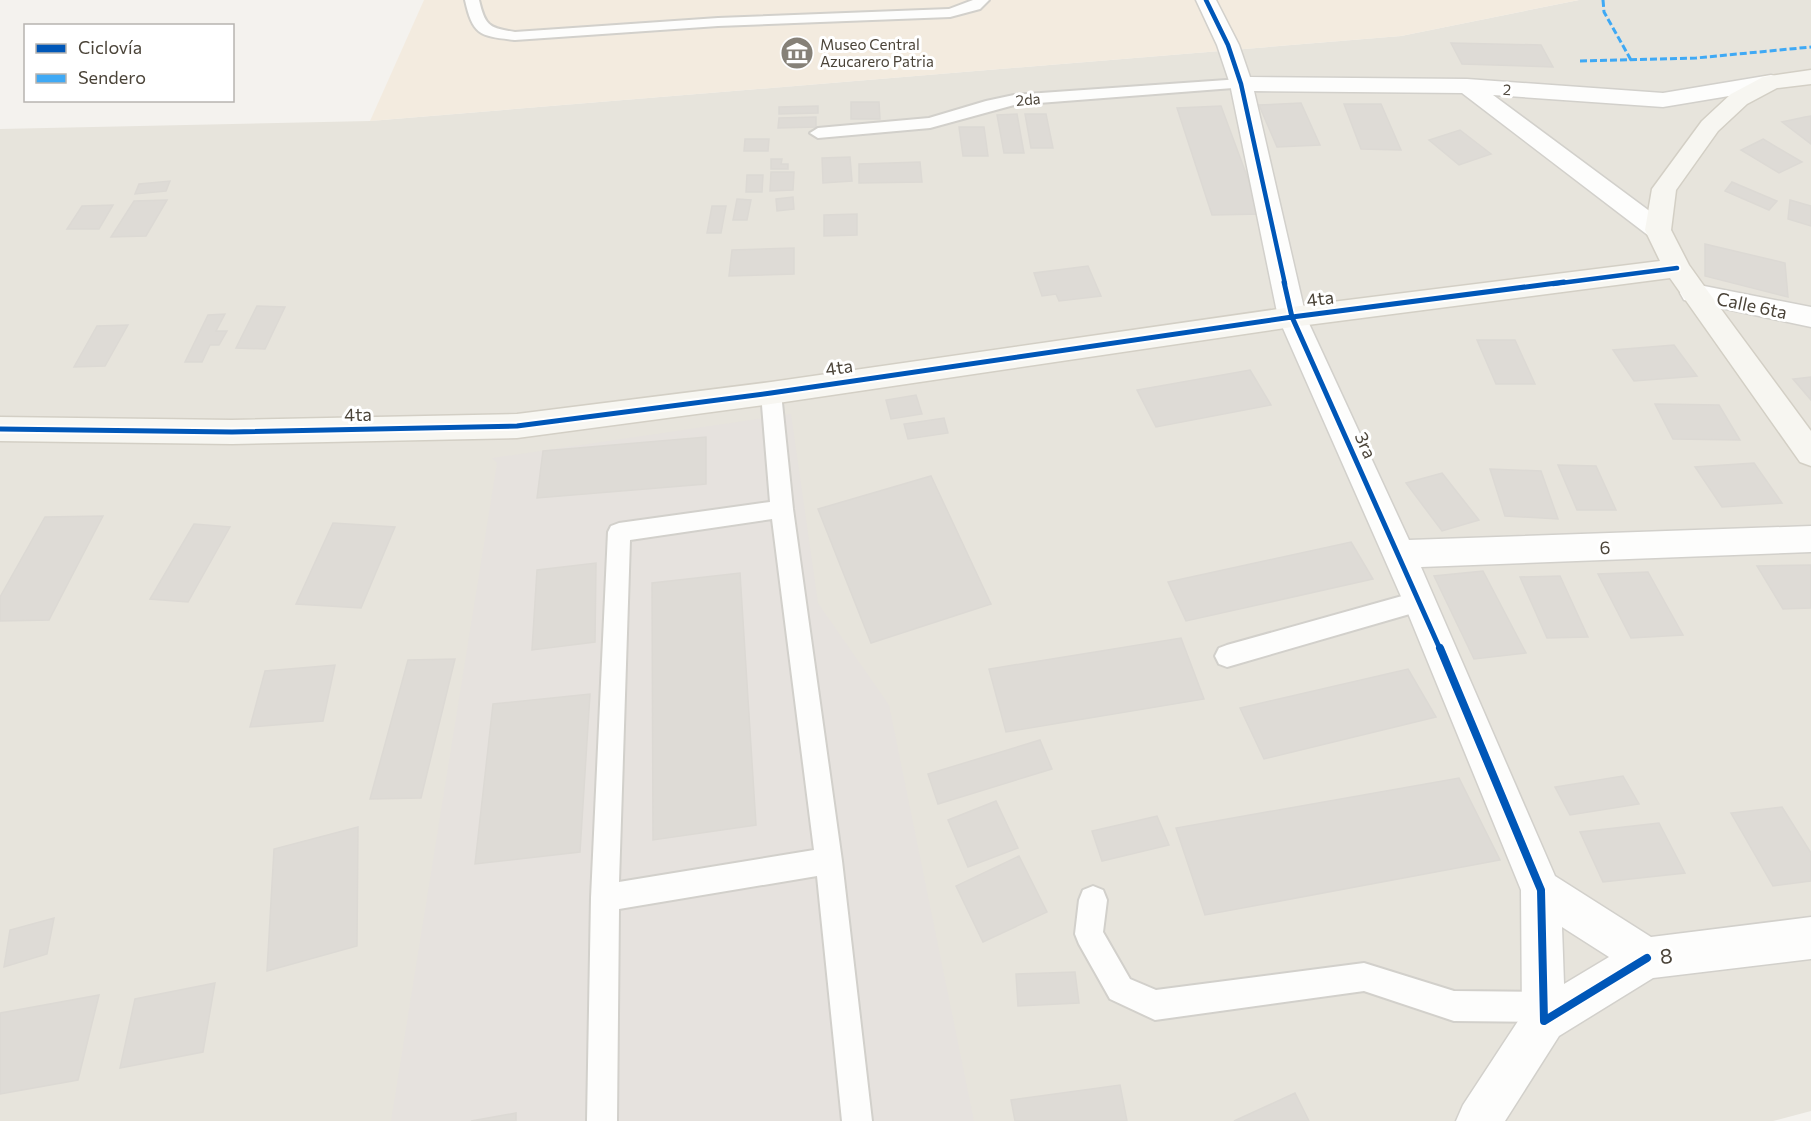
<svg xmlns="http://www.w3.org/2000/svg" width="1811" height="1121" font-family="Commissioner,sans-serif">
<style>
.residential{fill:#e7e4dc}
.commercial{fill:#f3ebdf}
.industrial{fill:#e6e2de}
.building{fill:#dedbd6;stroke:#dcd9d4;stroke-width:1.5}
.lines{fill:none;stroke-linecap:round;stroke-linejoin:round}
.lane-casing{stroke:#d2d0cb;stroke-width:4}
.street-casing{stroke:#d2d0cb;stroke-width:3}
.secondary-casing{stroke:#d3cfc5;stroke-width:3}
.lane{fill:#fdfdfc;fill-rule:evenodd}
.street{fill:#fdfdfc;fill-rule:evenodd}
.secondary{fill:#f7f6f1;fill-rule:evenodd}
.quiet{stroke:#3fa9f5;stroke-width:3;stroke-dasharray:7 3;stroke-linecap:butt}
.cycleway-far2-casing{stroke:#fff;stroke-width:8}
.cycleway-far1-casing{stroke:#fff;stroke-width:9}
.cycleway-casing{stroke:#fff;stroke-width:11}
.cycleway-far2{stroke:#0057b8;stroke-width:4.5}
.cycleway-far1{stroke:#0057b8;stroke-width:5}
.cycleway{stroke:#0057b8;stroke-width:8}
.labels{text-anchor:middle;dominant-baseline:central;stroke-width:6;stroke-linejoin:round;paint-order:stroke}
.far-poi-label{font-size:15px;fill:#4b4439;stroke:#fff;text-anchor:start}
.far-street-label{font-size:15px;fill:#4b4439;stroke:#fff}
.street-label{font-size:18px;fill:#4b4439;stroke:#fff}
.near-street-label{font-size:21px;fill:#4b4439;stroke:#fff}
</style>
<rect width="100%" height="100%" fill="#f4f2ee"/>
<path class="residential" d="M1579 0H1811V1111L1773 1121H0V129L370 121 1401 36Z"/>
<path class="commercial" d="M424 0H1579L1401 36 370 121Z"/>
<path class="industrial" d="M791 414 818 603 889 705 974 1121H391L497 463 492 458Z"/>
<path class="building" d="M1451 43 1541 45 1553 67 1462 64Z
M851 102H879L880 119H851Z
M1301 103 1320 145 1277 147 1259 105Z
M1344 104H1381L1401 150 1361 149Z
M818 106V113L779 114V107Z
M1221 106 1261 214 1212 215 1177 108Z
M1017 114 1024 153H1004L997 115Z
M1025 114H1046L1053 148H1031Z
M1811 116V144L1782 122 1805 117Z
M816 117V127L778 128 779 118Z
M959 127H984L988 156H963Z
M1460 130 1491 154 1459 165 1429 140Z
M745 139H769L768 151H744Z
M1763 139 1802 162 1779 173 1741 150Z
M850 157 852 181 823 183 822 158Z
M771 159H782L781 164H788V169H771Z
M920 162 922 182 859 183V164Z
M771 172H794L793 190 770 191Z
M747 175H763L762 192H746Z
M170 181 166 191 135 194 139 184Z
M1732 182 1777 201 1769 210 1725 191Z
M793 197 794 209 777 211 776 199Z
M737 199 751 200 747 220H733Z
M167 200 146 236 111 237 134 201Z
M1790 200 1811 206V226L1788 219Z
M113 205 99 229H67L82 206Z
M712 206H726L721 233H707Z
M857 214V235L824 236V215Z
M1705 244 1785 263 1788 297 1705 276Z
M794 248V274L729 276 732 250Z
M1088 266 1101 296 1059 301 1056 294 1042 296 1034 273Z
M257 306 285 307 265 349 236 348Z
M225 314 216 331H227L219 345H210L202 362H185L208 315Z
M128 325 105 366 74 367 97 326Z
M1477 340H1515L1535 384H1496Z
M1674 345 1697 376 1634 381 1613 350Z
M1250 370 1271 405 1156 427 1137 390Z
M1811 377V400L1793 379Z
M916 395 922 414 891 419 886 400Z
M1655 404 1719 405 1740 440 1673 439Z
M944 418 948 433 908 439 904 424Z
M706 437V484L537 498 543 451Z
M1754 463 1782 503 1722 507 1695 467Z
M1558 465 1596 466 1616 510H1577Z
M1490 469 1541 471 1558 519 1505 516Z
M1442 473 1479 520 1442 531 1406 483Z
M931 476 991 604 871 643 818 509Z
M103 516 49 620 0 621V597L45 517Z
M333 523 395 527 361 608 296 604Z
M194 524 230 527 188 602 150 599Z
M1351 542 1373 579 1186 621 1168 582Z
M596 563 595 642 532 650 537 570Z
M1811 565V608L1783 609 1757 566Z
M1483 571 1526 653 1474 659 1434 576Z
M1648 572 1683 635 1631 638 1598 574Z
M740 573 756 825 653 840 652 583Z
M1560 576 1588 637 1547 638 1520 577Z
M1181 638 1204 699 1006 732 989 669Z
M455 659 421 798 370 799 408 660Z
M335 665 323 721 250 727 265 671Z
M1408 669 1436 717 1264 759 1240 708Z
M590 694 580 852 475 864 493 704Z
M1040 740 1052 769 938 804 928 774Z
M1623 776 1639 804 1570 815 1555 787Z
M1459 778 1500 860 1205 915 1176 828Z
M996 801 1018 848 968 867 948 820Z
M1782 807 1811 853V881L1773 886 1731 813Z
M1157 816 1169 845 1102 861 1092 831Z
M1659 823 1685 873 1603 882 1580 832Z
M358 827 357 946 267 971 274 849Z
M1019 856 1047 912 983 942 956 886Z
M54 918 47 954 4 967 10 930Z
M1075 972 1079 1003 1018 1006 1016 974Z
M215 983 203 1052 120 1068 135 999Z
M99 995 78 1080 0 1094V1013Z
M1120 1085 1127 1121H1015L1011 1100Z
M1295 1093 1309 1121H1234Z
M516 1113V1121H471Z"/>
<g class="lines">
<defs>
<path id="lane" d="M465 0H479C485 26 489 28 515 32L718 18 949 9 973 0H989L980 9 950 17 718 26 515 40C480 36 473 36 465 0Z
M1241 79 1246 81 1249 84 1246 87 1014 105 930 128 818 138 810 133 818 128 929 118 986 101 1014 95Z
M771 386 778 388 781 393 793 509 842 861 872 1121H842L817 876 619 909 617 1121H587L591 898 608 532 611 526 619 523 770 502 761 393 764 388ZM772 519 814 850 619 882 630 540Z
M1420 591 1428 594 1432 601 1428 608 1420 611 1227 667 1219 664 1215 656 1219 648 1227 645Z
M1093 886 1103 890 1107 900 1103 932 1130 979 1156 990 1364 963 1454 991 1544 992 1554 997 1559 1007 1554 1017 1544 1022 1454 1021 1364 991 1155 1020 1110 999 1079 944 1075 934 1079 900 1083 890Z"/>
<path id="street" d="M1196 0H1216L1239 45 1250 77 1467 79 1663 93 1771 75 1779 77 1782 82 1779 87 1771 89 1663 107 1493 95 1667 224 1671 230 1667 236 1658 239 1649 236 1462 93 1254 91 1306 317 1409 540 1811 526V552L1421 567 1555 876 1651 937 1811 917V959L1653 978 1559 1036 1505 1121H1456L1463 1105 1522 1015 1521 890 1403 601 1278 317 1230 84 1217 45ZM1562 927 1609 957 1564 984Z
M1694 284 1811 307V327L1684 300 1680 293 1684 286Z"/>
<path id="secondary" d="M1811 70V84L1777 88 1747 104 1718 131 1676 190 1671 230 1689 265 1704 286 1811 431V466L1800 462 1670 278 1292 327 771 404 517 438 232 444 0 441V417L232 420 517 414 771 382 1292 307 1660 261 1645 230 1652 189 1702 121 1731 94 1763 77Z"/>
</defs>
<use href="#lane" class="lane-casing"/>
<use href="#street" class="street-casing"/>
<use href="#secondary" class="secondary-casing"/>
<use href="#lane" class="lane"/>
<use href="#street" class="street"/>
<use href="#secondary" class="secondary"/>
<path class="quiet" d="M1603 0 1604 12 1631 60
M1580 61 1696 58 1811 47"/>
<defs>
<path id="cycleway-far2" d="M1206 0 1228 45 1241 84 1285 284
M1553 284 1677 268"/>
<path id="cycleway-far1" d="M1284 282 1292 317 1440 649
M0 429 232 432 517 426 771 393 1292 317 1564 282"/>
<path id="cycleway" d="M1440 648 1541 890 1544 1021 1647 958"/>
</defs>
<use href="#cycleway-far2" class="cycleway-far2-casing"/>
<use href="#cycleway-far1" class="cycleway-far1-casing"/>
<use href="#cycleway" class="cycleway-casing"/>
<use href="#cycleway-far2" class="cycleway-far2"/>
<use href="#cycleway-far1" class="cycleway-far1"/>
<use href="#cycleway" class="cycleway"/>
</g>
<defs>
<symbol id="museum-disc" viewBox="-11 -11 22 22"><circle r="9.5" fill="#868178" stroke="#fff"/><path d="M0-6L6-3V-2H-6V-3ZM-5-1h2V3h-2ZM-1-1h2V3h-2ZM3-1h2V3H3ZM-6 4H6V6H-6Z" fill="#fff"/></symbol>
</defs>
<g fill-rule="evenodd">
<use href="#museum-disc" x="778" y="34" width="38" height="38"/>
</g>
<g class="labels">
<g class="far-poi-label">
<text x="820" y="44">Museo Central<tspan x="820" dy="17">Azucarero Patria</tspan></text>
</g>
<g class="far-street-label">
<text transform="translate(1507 89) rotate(4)">2</text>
<text transform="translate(1028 99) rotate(-5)">2da</text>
</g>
<g class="street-label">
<text transform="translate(1320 298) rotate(-7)">4ta</text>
<text transform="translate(1752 305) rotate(12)">Calle 6ta</text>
<text transform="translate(839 367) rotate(-8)">4ta</text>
<text transform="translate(358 414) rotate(-1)">4ta</text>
<text transform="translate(1366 445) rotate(66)">3ra</text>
<text transform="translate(1605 547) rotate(-2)">6</text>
</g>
<g class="near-street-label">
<text transform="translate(1666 955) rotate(-7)">8</text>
</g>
</g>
<rect x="24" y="24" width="210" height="78" fill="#ffffff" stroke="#b7b4b0" stroke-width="1.5"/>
<rect x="36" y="44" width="30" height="9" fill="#0057b8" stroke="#b7b4b0" stroke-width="1.5"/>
<text x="78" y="54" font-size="18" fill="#4b4439">Ciclovía</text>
<rect x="36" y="74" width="30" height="9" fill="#3fa9f5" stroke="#b7b4b0" stroke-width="1.5"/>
<text x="78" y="84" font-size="18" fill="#4b4439">Sendero</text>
</svg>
